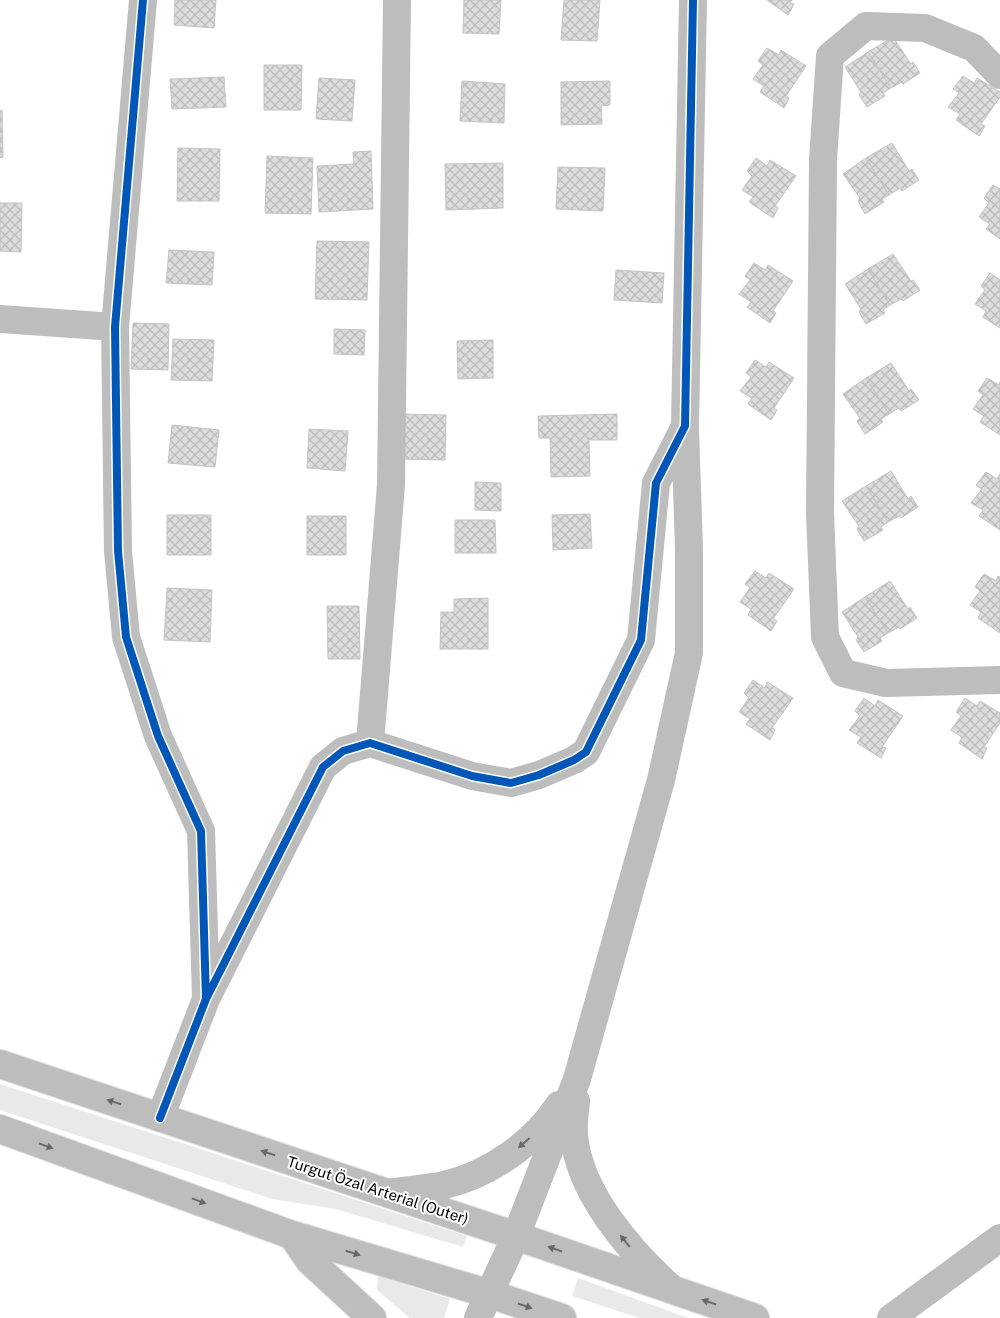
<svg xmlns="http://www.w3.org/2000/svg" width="1000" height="1318" font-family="'Public Sans',sans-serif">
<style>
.green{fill:#e9e9e9}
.building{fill:url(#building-cross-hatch);stroke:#c4c4c4}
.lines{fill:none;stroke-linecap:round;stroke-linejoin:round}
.major-casing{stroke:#dbdbdb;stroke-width:30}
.minor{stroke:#bdbdbd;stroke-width:28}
.major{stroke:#bdbdbd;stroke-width:28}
.cycleway-casing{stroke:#fff;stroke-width:11}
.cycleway{stroke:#0057b8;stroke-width:8}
.oneway{fill:#686868}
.labels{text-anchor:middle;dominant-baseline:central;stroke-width:4;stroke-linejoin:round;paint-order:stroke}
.street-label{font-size:15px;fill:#000;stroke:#fff}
</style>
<defs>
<pattern id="building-cross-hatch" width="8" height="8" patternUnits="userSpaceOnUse" patternTransform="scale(1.25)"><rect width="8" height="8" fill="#dcdcdc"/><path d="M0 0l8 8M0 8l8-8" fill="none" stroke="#bbb"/></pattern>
</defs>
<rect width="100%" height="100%" fill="#fff"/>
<path class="green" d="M0 1084 467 1236 463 1247 336 1209 272 1199 0 1110Z
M378 1276 450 1299 444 1318H410L377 1290Z
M578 1278 688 1318H640L572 1296Z"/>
<path class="building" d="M175 0H216L214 28 174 25Z
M464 0H501L499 34 463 33Z
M564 0H600L597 41 561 40Z
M767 0H792L790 3 794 4 788 15Z
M893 37 911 64 913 62 920 73 903 84 902 82 891 88 868 52Z
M767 48 779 55 781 50 806 66 786 96 789 98 784 108 760 92 764 86 753 79 763 65 758 61Z
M868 52 891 88 883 93 885 96 867 107 859 95 861 92 845 67Z
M264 65H302L301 110H264Z
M963 76 974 83 977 78 1000 92V97L981 124 985 126 979 136 956 120 960 114 948 107 959 93 953 89Z
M224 77 226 107 172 109 170 79Z
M319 78 355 80 352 121 316 119Z
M462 81 505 84 504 123 460 121Z
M610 81V105L601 106 602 124 561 125V82Z
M2 110 3 157 0 158V111Z
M892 143 909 171 912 169 919 180 902 191 900 188 889 195 866 158Z
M178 148 220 149 219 201H177Z
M371 151 373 209 319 212 317 166 354 164 353 152Z
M267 156 313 158 311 214 265 213Z
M756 158 767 166 770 160 796 176 775 206 778 208 773 218 749 202 753 197 742 190 752 176 747 171Z
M866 158 889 195 882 199 884 202 865 214 858 201 860 198 843 174Z
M503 163V208L446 210 445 164Z
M558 167 605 168 603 211 556 209Z
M993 185 1000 189V239L986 229 990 224 979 217 989 203 984 198Z
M0 203H22L21 252 0 251Z
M317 241 369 242 367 300 315 299Z
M169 250 214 252 212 285 166 283Z
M893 254 911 281 913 280 920 290 903 301 901 299 890 305 868 269Z
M754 263 765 270 768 265 793 281 773 311 776 313 770 323 747 307 751 302 739 294 750 280 745 276Z
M868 269 890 305 883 310 885 313 866 324 859 312 861 309 845 284Z
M616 270 664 273 662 303 614 300Z
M990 273 1000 280V328L983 317 986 311 975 304 985 290 981 286Z
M133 323 169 324 168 370 131 369Z
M334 329 365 330 364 355 334 354Z
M173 339 214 340 212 381 171 380Z
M493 340V378L458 379 457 341Z
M755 360 766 367 769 362 794 378 774 408 777 410 771 420 748 404 752 398 740 391 751 377 746 373Z
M891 363 909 391 911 389 919 400 901 411 899 408 889 414 866 378Z
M866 378 889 414 881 419 883 422 865 434 857 421 860 418 843 394Z
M987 378 999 385 1000 382V435L980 422 984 416 973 409 983 395 978 391Z
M402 414 446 415 445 460 401 459Z
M617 414V440H589L590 476 551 477 550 438H539L538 416Z
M172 425 219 430 215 467 168 463Z
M309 429 348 431 345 471 307 468Z
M891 471 908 499 911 496 918 507 901 518 899 516 888 522 866 486Z
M986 472 997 479 1000 474V530L979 516 983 510 971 503 982 489 976 485Z
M475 482 501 483V511L475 510Z
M866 486 888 522 881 527 883 530 864 541 857 529 859 526 842 501Z
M590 514 592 548 553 550 552 515Z
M167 515H211V555H167Z
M307 516H346V555H307Z
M455 520H495L496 553H455Z
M755 571 766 578 769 573 794 589 773 619 777 621 771 631 748 615 751 609 740 602 750 588 745 584Z
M984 574 996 581 998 576 1000 577V633L978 618 981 612 970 605 980 591 975 587Z
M890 581 908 609 910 607 917 618 900 629 899 627 888 633 865 597Z
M167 588 212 590 210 642 164 640Z
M865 597 888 633 880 638 882 641 864 652 856 640 858 637 842 612Z
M488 598V649H440L441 612H454V599Z
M327 606H359L360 659H328Z
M753 680 765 688 767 682 793 698 772 728 775 730 770 740 746 724 750 719 739 712 749 698 744 693Z
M864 698 875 706 878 700 903 716 882 747 886 748 881 758 857 743 861 737 849 730 860 716 855 711Z
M965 698 977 706 980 701 1000 713V723L984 747 987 748 982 759 959 743 962 737 951 730 961 716 956 712Z"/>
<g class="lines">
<defs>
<path id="major" d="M0 1064 516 1236 755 1318
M0 1129 292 1235 490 1294 562 1318
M292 1235 310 1261 372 1318"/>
</defs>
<use href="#major" class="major-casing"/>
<path class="minor" d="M143 0 115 327 118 551 126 637 158 736 201 831 206 999 160 1118
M1000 75 974 48 925 28 866 26 830 56 823 160 820 513 825 637 843 673 886 683 1000 680
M0 319 115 327
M370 743 391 485 397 0
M206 999 323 767 343 751 370 743 472 776 511 783 539 775 574 760 586 752 641 640 656 483 685 426 693 0
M576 1101C575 1112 573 1124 574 1135 579 1193 630 1251 671 1288
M387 1193C406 1190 426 1189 444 1185 489 1175 534 1143 559 1105
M478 1318 516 1236 577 1079 661 780 689 653V548L685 430
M891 1318 1000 1238"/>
<use href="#major" class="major"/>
<defs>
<path id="cycleway" d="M143 0 115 327 118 551 126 637 158 736 201 831 206 999 160 1118
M206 999 323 767 343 751 370 743 472 776 511 783 539 775 574 760 586 752 641 640 656 483 685 426 693 0"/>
</defs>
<use href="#cycleway" class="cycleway-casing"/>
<use href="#cycleway" class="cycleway"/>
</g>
<defs><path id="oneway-solid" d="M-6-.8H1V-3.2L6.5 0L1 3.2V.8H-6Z" transform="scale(1.25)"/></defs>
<g class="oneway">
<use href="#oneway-solid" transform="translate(114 1102) rotate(-162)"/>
<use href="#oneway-solid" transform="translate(524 1143) rotate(139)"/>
<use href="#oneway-solid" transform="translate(46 1146) rotate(20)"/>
<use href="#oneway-solid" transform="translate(268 1153) rotate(-162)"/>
<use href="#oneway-solid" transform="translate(199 1201) rotate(20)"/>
<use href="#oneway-solid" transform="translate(625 1241) rotate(-129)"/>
<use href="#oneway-solid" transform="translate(555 1249) rotate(-161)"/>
<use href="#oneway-solid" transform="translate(353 1253) rotate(17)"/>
<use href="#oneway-solid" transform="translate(709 1302) rotate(-161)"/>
<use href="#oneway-solid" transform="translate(525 1306) rotate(19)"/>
</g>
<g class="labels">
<g class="street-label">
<text transform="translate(378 1190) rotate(18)">Turgut Özal Arterial (Outer)</text>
</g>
</g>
</svg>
